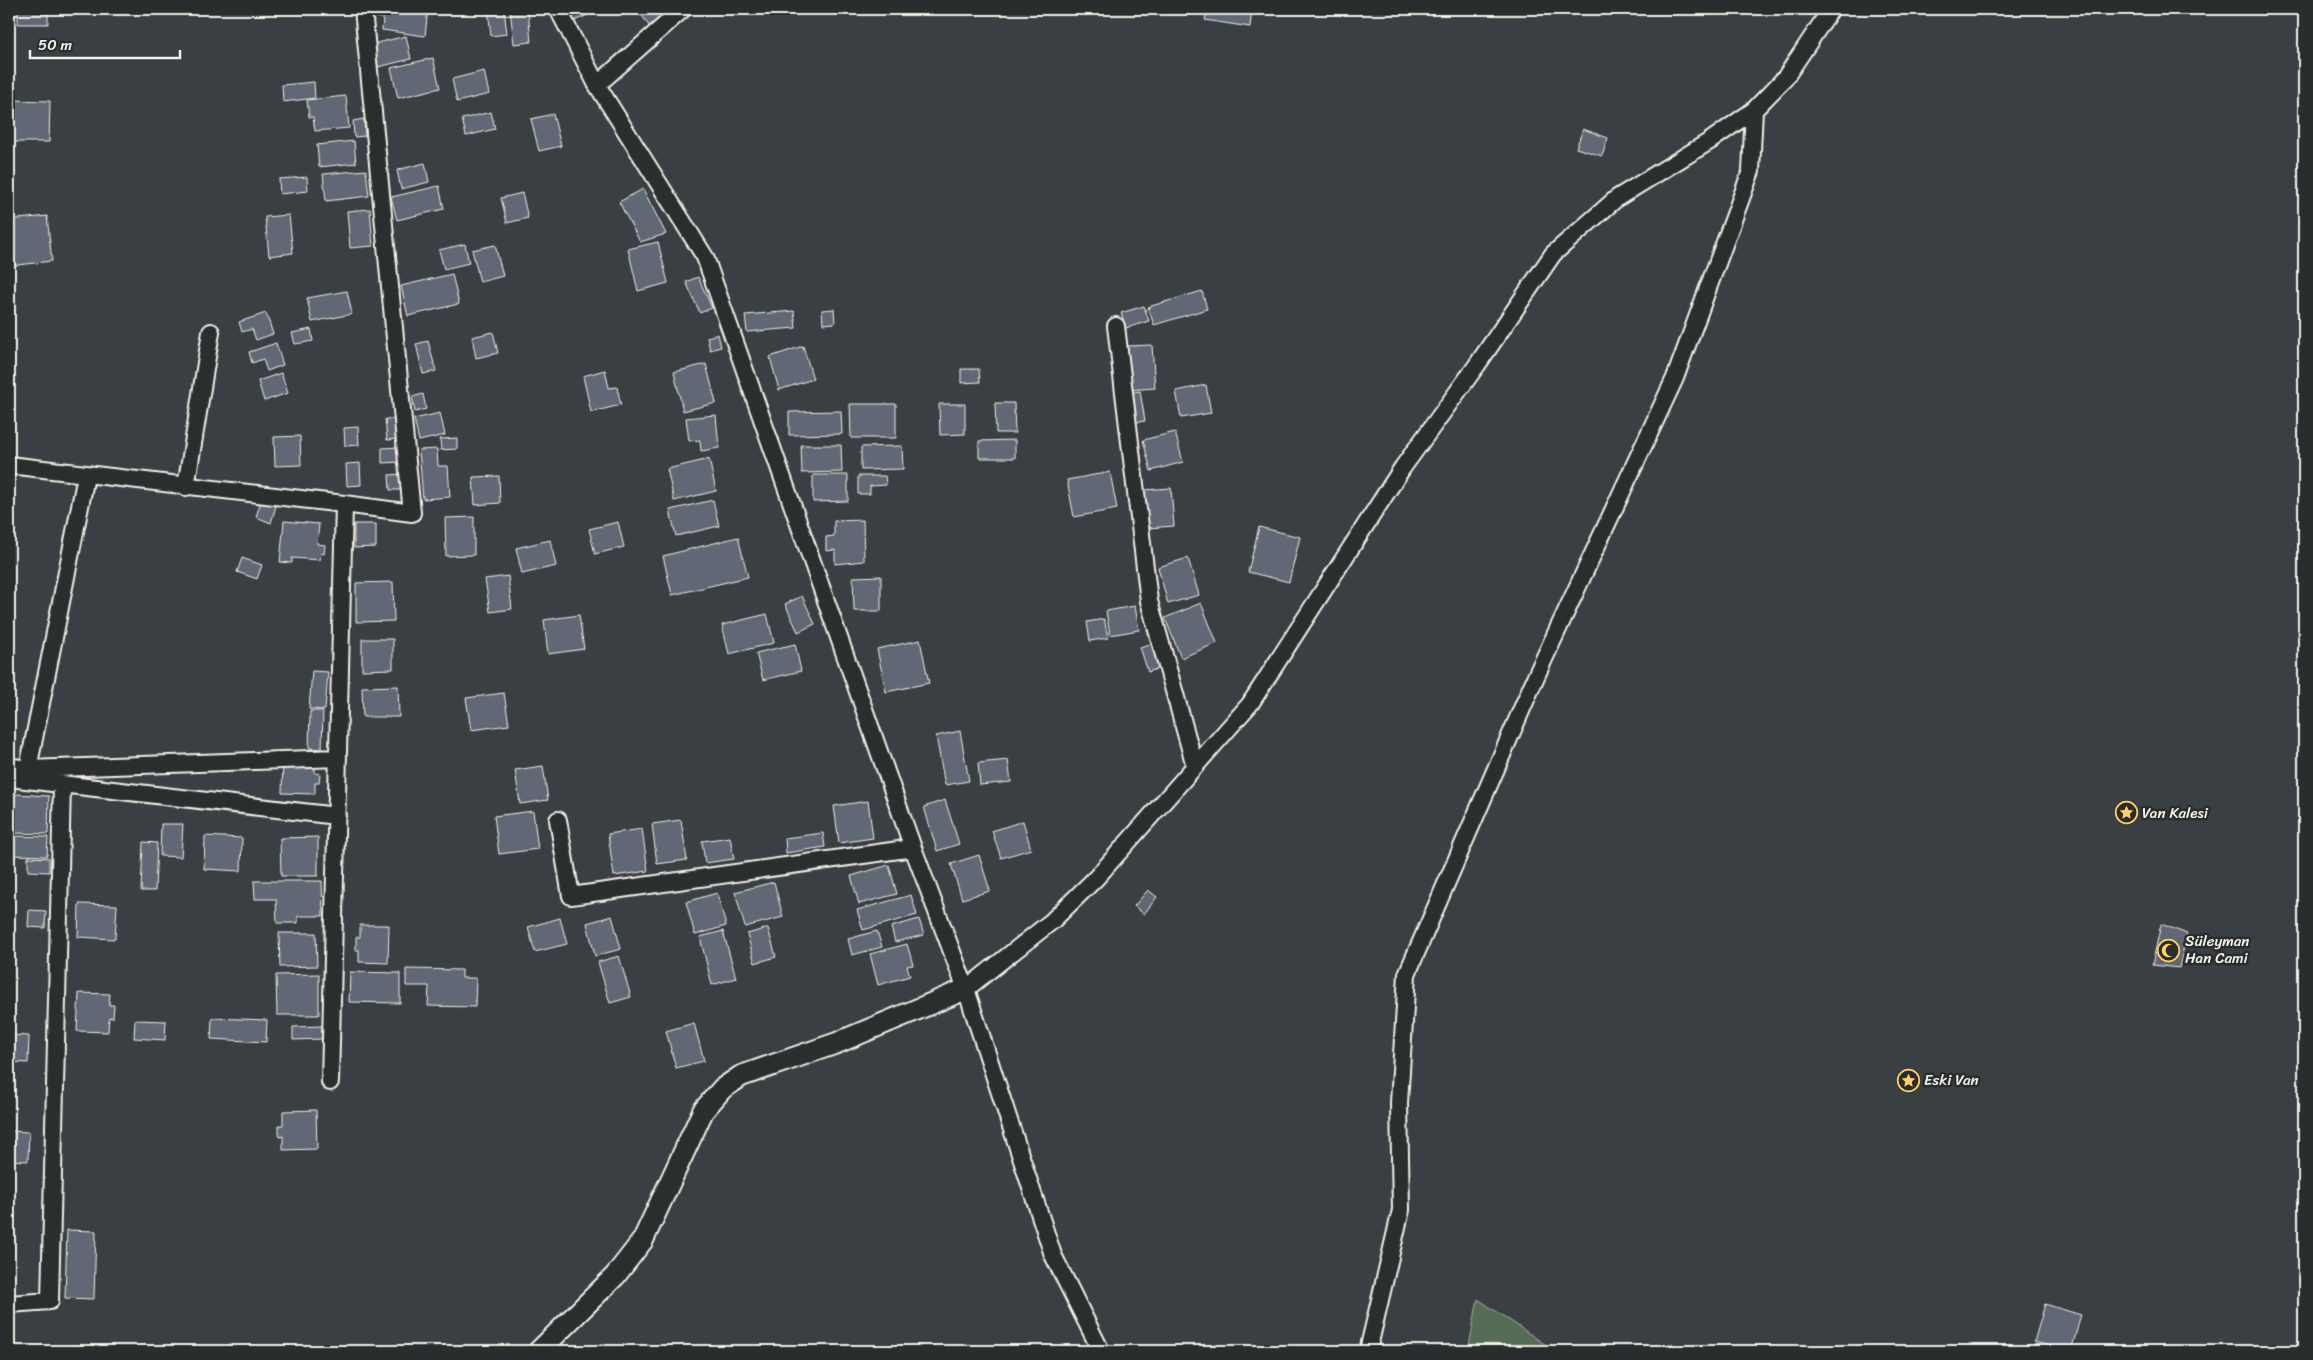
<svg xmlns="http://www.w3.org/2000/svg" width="2313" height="1360" font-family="Sriracha,sans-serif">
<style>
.green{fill:#576c57;stroke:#a6aea0}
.building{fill:#616876;stroke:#f4f1e8}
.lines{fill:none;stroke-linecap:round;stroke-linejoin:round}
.minor-casing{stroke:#f4f1e8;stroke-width:20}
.tertiary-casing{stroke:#f4f1e8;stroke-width:24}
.minor{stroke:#2a2d2e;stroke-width:16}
.tertiary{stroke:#2a2d2e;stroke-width:20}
.labels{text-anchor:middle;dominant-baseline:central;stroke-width:5;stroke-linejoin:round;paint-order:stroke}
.poi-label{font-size:15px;fill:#f4f1e8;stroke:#2a2d2e;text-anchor:start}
</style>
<rect width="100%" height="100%" fill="#3a3f44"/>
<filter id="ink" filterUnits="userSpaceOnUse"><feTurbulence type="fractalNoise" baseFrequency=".02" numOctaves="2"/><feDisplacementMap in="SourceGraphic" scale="10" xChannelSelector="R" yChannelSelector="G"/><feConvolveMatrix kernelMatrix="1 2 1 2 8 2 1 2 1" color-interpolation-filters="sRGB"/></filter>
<g filter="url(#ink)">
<path class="green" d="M1478 1299 1555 1351H1468Z"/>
<path class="building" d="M18 9H48V24H18Z
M377 9H428L425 36 382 30 383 18 376 17Z
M488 9H504L507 34 491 36Z
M510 9H526L528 11 531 42 514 44Z
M567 9H598L599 10 572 22Z
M642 9H680L651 29 639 11Z
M1207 9H1252L1250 27 1205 20Z
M406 36 411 59 378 67 373 44Z
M433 58 440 88 398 98 391 68Z
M484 71 489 94 457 102 452 79Z
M314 82 315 98 283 102 282 85Z
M346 96 349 128 315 131 313 117H309L307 100Z
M9 100 50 101 49 142H9Z
M491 112 495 129 466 136 462 119Z
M553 114 561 146 539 151 531 119Z
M364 119 365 136 354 137 353 121Z
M1583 129 1608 138 1602 156 1576 148Z
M354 141 356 163 319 167 317 145Z
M425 163 429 182 401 189 397 170Z
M366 170 369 196 326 201 323 174Z
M307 177 308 191 280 194 279 179Z
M439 186 444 209 397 220 391 197Z
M643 189 666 234 640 242 619 202Z
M522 193 528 218 507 223 501 198Z
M370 209 373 246 350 248 347 211Z
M289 215 293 253 269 256 265 217Z
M47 216 52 261 9 266V220Z
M658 242 668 283 638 291 628 249Z
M465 244 469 263 444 269 439 250Z
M495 245 503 276 480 282 472 250Z
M452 274 459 304 408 316 401 286Z
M698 277 712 308 700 313 686 282Z
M347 291 352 314 312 322 307 298Z
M1202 291 1207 309 1154 325 1148 307Z
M1144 306 1149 321 1126 328 1121 313Z
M834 309 835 323 823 324 822 310Z
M794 311 796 328 747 332 745 315Z
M266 313 273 334 256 340 252 329 242 332 239 322Z
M311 329 313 341 295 344 292 333Z
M493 332 498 353 476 358 472 337Z
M718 334 721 347 710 350 707 337Z
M428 341 436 371 423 374 416 344Z
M276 343 283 365 267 371 263 359 252 363 249 352Z
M1152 345 1155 388 1128 390 1126 346Z
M803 346 813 379 779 390 770 357Z
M706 364 716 403 683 411 674 372Z
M961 369H979L980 382 961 383Z
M605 370 609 388 617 387 621 405 591 412 583 376Z
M281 373 288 393 264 401 258 381Z
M1206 385 1211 413 1181 418 1176 391Z
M1140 391 1145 421 1131 423 1125 394Z
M423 394 426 409 415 412 412 397Z
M995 403H1014L1015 433H996Z
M850 404H896V438H851Z
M939 404H965V434L940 435Z
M841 411 842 434 789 435V412Z
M440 413 445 435 419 441 414 419Z
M716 415 719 448 701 451 700 440 689 441 686 418Z
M385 419H398L400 439 387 440Z
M358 427 359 445 345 446 344 428Z
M1175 432 1183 462 1151 471 1143 440Z
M300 436 301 465 275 466 274 437Z
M457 438V449L441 450 440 439Z
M1015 440V458H979V441Z
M801 445H841L842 472 802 473Z
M902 446 903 469 861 470V447Z
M400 447 401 462 382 463V448Z
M437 449 438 466H448L450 497 423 499 419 450Z
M709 459 716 491 674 501 667 469Z
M360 463 361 485 347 486 346 464Z
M1110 472 1117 509 1074 517 1067 480Z
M402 474V490H390L389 475Z
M813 475H848V501L813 502Z
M499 476 500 503 475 505 473 477Z
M858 476H885L886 485 870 486V494H858Z
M1171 488 1174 526 1148 528 1145 490Z
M713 500 719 526 676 536 670 510Z
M261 501 276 506 271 523 256 517Z
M474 517V555L446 556 445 518Z
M863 520 864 561 835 564V550L826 551V537L834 536V521Z
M284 521 319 524 317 544 325 545 324 554 321 553 320 560 292 558V563L280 562Z
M618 522 624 547 595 554 589 529Z
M354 524H376V547L354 548Z
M1259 527 1300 537 1289 582 1248 572Z
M738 537 748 577 672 595 663 556Z
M550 540 556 566 522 574 516 548Z
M242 558 262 565 257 579 237 572Z
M1188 558 1199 595 1168 604 1158 567Z
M508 576 512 609 490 612 485 579Z
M881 576V611H854L853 577Z
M393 582 394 621 356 622V583Z
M802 596 815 624 798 632 785 604Z
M1201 603 1217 643 1181 658 1165 618Z
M1135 606 1139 630 1110 635 1106 611Z
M767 614 774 643 729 654 722 625Z
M579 615 584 649 548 654 544 620Z
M1104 619 1108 638 1090 641 1087 622Z
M362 639H393V669L362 670Z
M920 640 929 683 886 692 877 649Z
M1157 642 1165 666 1148 672 1140 647Z
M795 644 801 671 763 680 756 653Z
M312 671 328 672 325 710 309 709Z
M398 686 399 717H363L362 687Z
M504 693 509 725 471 730 466 698Z
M310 711H323L322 749 309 748Z
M960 731 969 781 945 785 936 736Z
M283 758 315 766V773L320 774 319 783H315V794L282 793Z
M1008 760 1011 782 980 785 978 763Z
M543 766 548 800 520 804 515 770Z
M15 794 49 796 48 834 14 833V823H10V809H14Z
M945 800 959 844 937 851 924 807Z
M868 801 873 838 839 843 834 806Z
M533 811 538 849 499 854 494 816Z
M681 820 687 860 657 864 652 824Z
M1023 821 1031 849 1001 858 992 831Z
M161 824H183L181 857 160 856Z
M642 829 648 871 614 876 608 834Z
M823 833 825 847 786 853 785 838Z
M13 836 48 837 47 856 12 855Z
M205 836 242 838 241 871 204 869Z
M318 837V876H281L280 838Z
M730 837 734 859 705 863 702 841Z
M143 842 157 843 155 891H141Z
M979 855 990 891 962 899 951 864Z
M28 857 49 858V872L28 871Z
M889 865 897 894 859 904 851 876Z
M254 881H322L323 916H298V923H277L276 899H255Z
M774 882 783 917 745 927 735 892Z
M1148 890 1157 897 1144 914 1134 906Z
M717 893 726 926 695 935 686 902Z
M911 895 917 915 863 930 857 910Z
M79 904 117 905 115 939 78 937Z
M29 910 46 911 45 928 28 927Z
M612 916 621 949 595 956 587 923Z
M560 918 567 944 535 952 528 927Z
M919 919 924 935 895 942 891 927Z
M2161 924 2187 934 2179 968 2152 965Z
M360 925H389L388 963 359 962V950H356V937H360Z
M768 928 776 957 755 963 747 934Z
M723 931 736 978 712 985 700 937Z
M877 931 882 947 852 955 848 939Z
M279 933H316L317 966 280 967Z
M907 944 913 965 907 966 910 976 878 985 870 954Z
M619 956 631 997 610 1003 598 962Z
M406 969 462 970V978H476L475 1007 428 1006 429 986H406Z
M350 972 400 973V1003L349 1002Z
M319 974V1015H277L276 975Z
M79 993 110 994 109 1005H114L113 1018 109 1017 108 1032 77 1031Z
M212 1018 267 1020 266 1042 211 1039Z
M135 1020 166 1021 165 1040 134 1038Z
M694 1023 704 1061 676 1068 666 1031Z
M322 1026V1039L293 1040V1027Z
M9 1035 29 1036 28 1063 9 1062Z
M316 1110 317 1149 283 1150V1136L279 1137V1125H283V1111Z
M9 1131 29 1132 28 1161 9 1160Z
M67 1230 96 1231 94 1299 65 1298Z
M2045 1304 2081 1315 2071 1351 2034 1342Z"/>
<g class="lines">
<defs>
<path id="minor" d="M558 9 597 85 705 257 913 848 966 989 1053 1255 1101 1351
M597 85 683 9
M1116 326 1149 601 1195 766
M9 465 344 504
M186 487 211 332
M13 767 28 769 338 758
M28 769 86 476
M9 778 337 816
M558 820 571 896 913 848
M966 989 1052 921 1097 877 1250 704 1403 467 1477 365 1553 254 1617 198 1710 141 1754 110 1785 78 1831 9
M330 1082 344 504 412 513 363 9
M9 1304 50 1301 62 784
M1368 1351 1401 1210 1399 1103 1407 974 1537 674 1675 378 1751 171 1754 110"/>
<path id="tertiary" d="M539 1351 615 1276 643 1240 703 1111 722 1089 741 1076 837 1043 966 989"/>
</defs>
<use href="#minor" class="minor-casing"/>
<use href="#tertiary" class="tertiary-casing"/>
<use href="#minor" class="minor"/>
<use href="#tertiary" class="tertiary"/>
</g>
</g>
<defs>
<symbol id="sight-ring" viewBox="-11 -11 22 22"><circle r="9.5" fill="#2a2d2e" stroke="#ffd166" stroke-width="1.5"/><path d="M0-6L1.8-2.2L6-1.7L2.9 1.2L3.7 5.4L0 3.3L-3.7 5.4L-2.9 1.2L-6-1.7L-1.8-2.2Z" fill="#ffd166"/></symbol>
<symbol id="mosque-ring" viewBox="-11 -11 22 22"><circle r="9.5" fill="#2a2d2e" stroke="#ffd166" stroke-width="1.5"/><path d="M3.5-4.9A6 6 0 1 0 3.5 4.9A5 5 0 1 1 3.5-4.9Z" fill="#ffd166"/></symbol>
</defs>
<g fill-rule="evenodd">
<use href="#sight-ring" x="2114" y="800" width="25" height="25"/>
<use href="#mosque-ring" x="2156" y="938" width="25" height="25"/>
<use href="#sight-ring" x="1896" y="1068" width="25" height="25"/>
</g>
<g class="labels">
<g class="poi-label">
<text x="2142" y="813">Van Kalesi</text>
<text x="2185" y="941">Süleyman<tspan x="2185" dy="17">Han Cami</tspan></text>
<text x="1924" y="1080">Eski Van</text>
</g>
</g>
<rect width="2313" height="1360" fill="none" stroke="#2a2d2e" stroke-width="30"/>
<rect x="15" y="15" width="2283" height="1330" fill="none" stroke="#f4f1e8" stroke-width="2" filter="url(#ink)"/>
<path d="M30 50v8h150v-8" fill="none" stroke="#f4f1e8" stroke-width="2.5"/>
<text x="38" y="50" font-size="15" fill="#f4f1e8" stroke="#2a2d2e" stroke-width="4" paint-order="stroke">50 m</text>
</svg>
